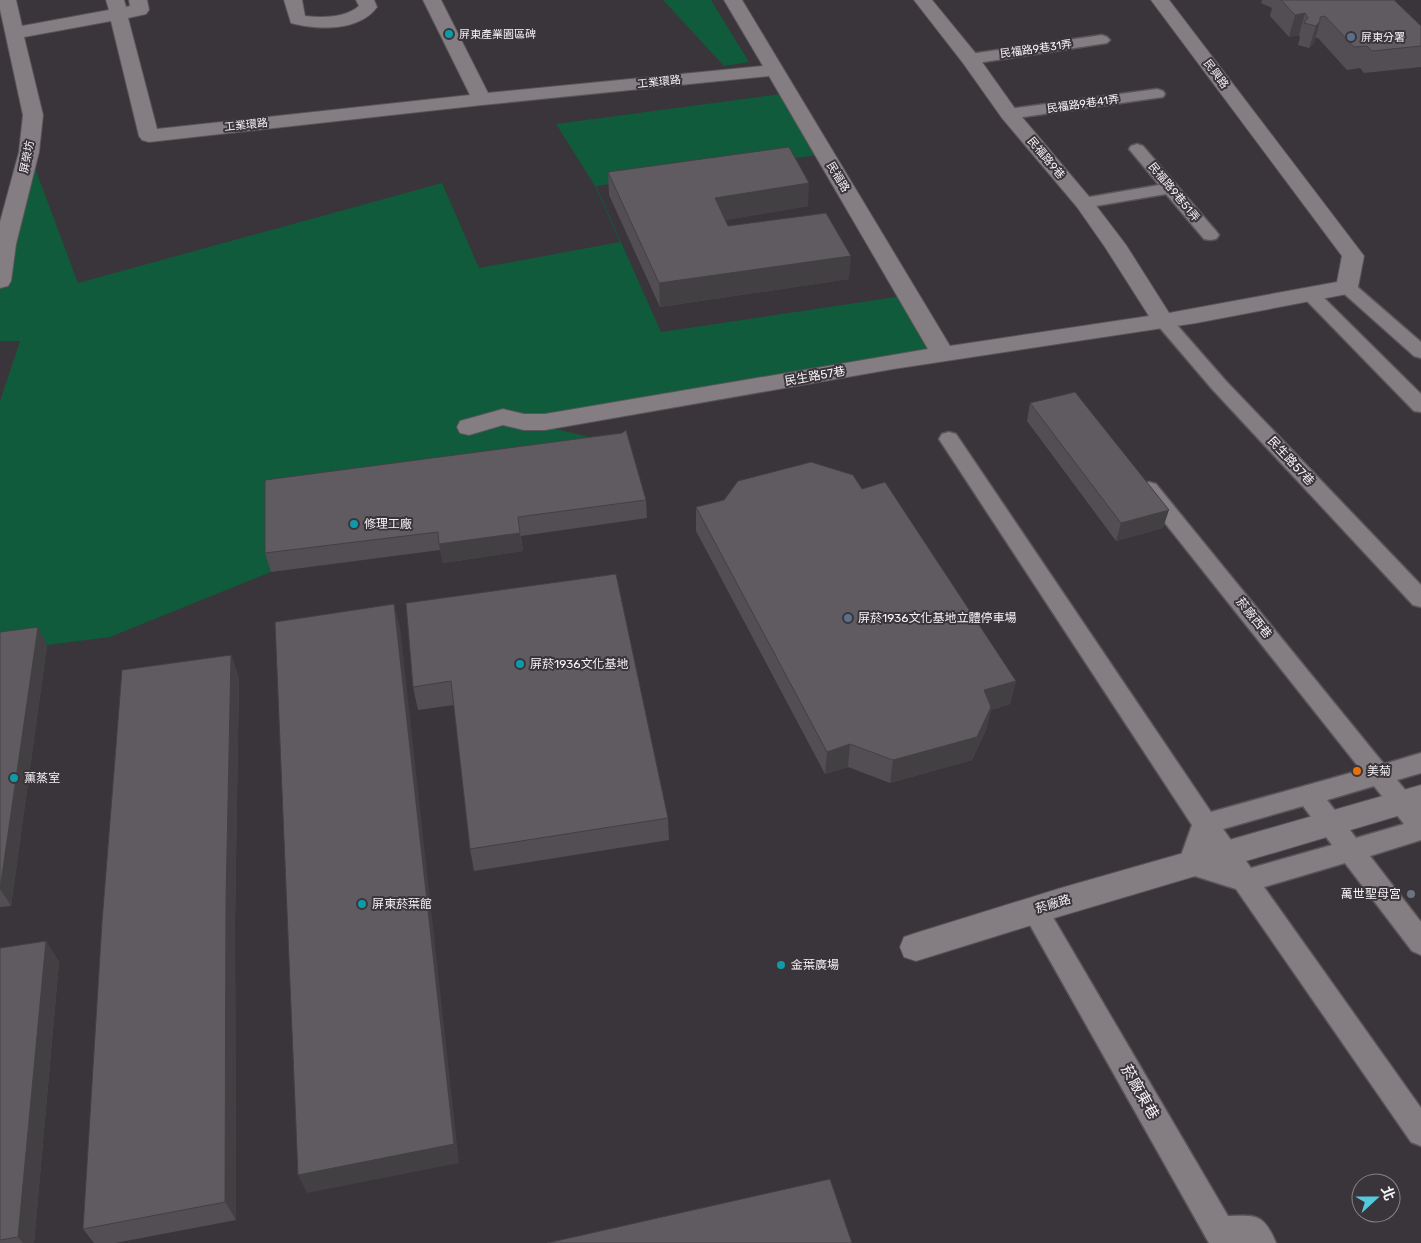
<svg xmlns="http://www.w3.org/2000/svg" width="1421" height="1243" font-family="Rubik,'Noto Sans TC',sans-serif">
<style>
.green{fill:#0f5b3c}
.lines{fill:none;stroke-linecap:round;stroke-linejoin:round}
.lane-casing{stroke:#585558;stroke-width:3}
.street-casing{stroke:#585558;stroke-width:2}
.lane{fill:#847e83;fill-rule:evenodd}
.street{fill:#847e83;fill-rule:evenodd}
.wall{fill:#534e53}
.shaded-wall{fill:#434043}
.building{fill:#605b60;stroke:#434043}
.culture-dot{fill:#0f9aa8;stroke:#3a353a;stroke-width:2}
.service-dot{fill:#5c6f8a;stroke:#3a353a;stroke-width:2}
.food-dot{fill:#e8710a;stroke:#3a353a;stroke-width:2}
.worship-dot{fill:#6b7280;stroke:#3a353a;stroke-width:2}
.labels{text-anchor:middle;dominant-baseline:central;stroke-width:4;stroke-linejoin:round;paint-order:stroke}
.far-poi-label{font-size:11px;fill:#f6f3f6;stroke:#3a353a;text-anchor:start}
.far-street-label{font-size:11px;fill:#f6f3f6;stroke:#3a353a}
.street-label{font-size:12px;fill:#f6f3f6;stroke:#3a353a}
.poi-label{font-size:12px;fill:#f6f3f6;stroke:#3a353a;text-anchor:start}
.near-street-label{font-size:15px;fill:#f6f3f6;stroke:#3a353a}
</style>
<rect width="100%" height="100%" fill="#3a353a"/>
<path class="green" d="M663 0H711L749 62 724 66Z
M789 93 825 154 596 186 661 332 909 295 943 354 525 422 624 445 270 499 271 572 110 637 0 651V401L20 341H0V281L29 152 78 283 442 183 479 268 620 242 595 186 556 124Z"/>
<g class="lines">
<defs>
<path id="lane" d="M1102 35 1107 37 1110 40 1107 43 970 64 965 62 962 59 965 56 970 54Z
M1157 89 1163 91 1165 94 1163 97 1009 119 1003 117 1001 114 1003 111 1009 109Z
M1137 144 1143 146 1216 231 1219 235 1216 239 1210 240 1204 239 1166 194 1084 208 1078 207 1075 203 1078 199 1159 185 1129 149 1131 146Z
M1347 282 1353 283 1421 342V358L1414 356 1341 291 1338 287 1341 283Z
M1311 289 1317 291 1421 394V412L1414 411 1305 299 1302 295 1305 291Z
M1163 315 1170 317 1226 381 1421 585V607L1413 605 1212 389 1154 321 1156 317Z
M949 432 956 434 1211 812 1361 770 1142 494 1139 489 1142 484 1149 482 1156 484 1384 764 1421 753V773L1397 780 1421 809V840L1370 856 1421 922V955L1412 951 1345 863 1264 887 1421 1108V1146L1411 1142 1236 889 1182 872 1178 864 1192 825 939 439 942 434ZM1374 786 1404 824 1356 838 1327 800ZM1303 806 1332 845 1251 868 1223 829ZM1209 850 1217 861 1206 858Z
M1035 899 1044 902 1228 1216C1257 1215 1264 1214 1276 1243H1209L1026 918 1022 910 1026 902Z"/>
<path id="street" d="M0 0H16L22 26 109 10 106 0H124L126 7 130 6 129 0H147L149 10 146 14 128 18 157 129 470 95 423 0H441L488 93 763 66 724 0H742L950 346 1149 316 1105 247 1077 207 1002 118 963 63 914 0H932L977 55 1016 110 1091 199 1126 245 1169 313 1337 282 1342 256 1151 0H1169L1364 256 1358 287 1355 292 1347 294 1196 323 893 369 545 430H524L503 425 469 435 460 433 457 427 460 421 503 409 524 414H545L928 349 769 76 482 105 149 142 142 140 139 136 111 21 24 37 43 115 39 152 16 244 11 281 8 286 0 288V222L19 152 23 115 0 9Z
M284 0H302L305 16C323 18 345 18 359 6L356 0H374L377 7C359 32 317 30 291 23Z
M1421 785V809L1061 916 916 961 904 957 900 947 904 937 916 933 1061 888Z"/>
</defs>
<use href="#lane" class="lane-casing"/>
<use href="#street" class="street-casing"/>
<use href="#lane" class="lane"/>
<use href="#street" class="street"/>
</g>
<path class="wall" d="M1262 0H1394L1421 26V67L1364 73 1360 68 1347 70 1318 38H1315L1314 43 1309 48 1298 45 1300 37 1299 35 1289 37 1270 16 1272 8 1261 3Z
M608 172 808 206 725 220 728 226 849 279 660 307 609 195Z
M1030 403 1163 528 1116 541 1027 421Z
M265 480 646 500 647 518 521 536 523 551 443 563 440 550 271 572 265 553Z
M862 489 1016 681 1010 704 991 710 986 730 972 760 890 783 848 767 825 774 696 531V507Z
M406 603 668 818 669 840 474 871 470 849 454 705 418 710 413 687Z
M0 632 47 645 11 906 0 907Z
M231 655 239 679 235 922 236 1220 115 1243H94L83 1229Z
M46 941 59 962 34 1243H0V948Z"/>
<path class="shaded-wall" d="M1305 13 1299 35 1289 37 1295 15Z
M1320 21 1314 43 1309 48 1316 26Z
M809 183 808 206 715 222V198Z
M851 256 849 279 660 307 659 283Z
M1169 510 1163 528 1116 541 1121 523Z
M520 533 523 551 443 563 439 544Z
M394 604 400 627 459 1163 307 1193 298 1175Z
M38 627 47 645 11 906 0 889Z
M231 655 239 679 235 922 236 1220 225 1202 226 900Z
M1016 681 1010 704 991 710 986 730 972 760 890 783 893 760 984 690Z
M850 744 848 767 825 774 827 752Z
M46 941 59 962 34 1243H23L18 1237Z"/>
<path class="building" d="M1281 0H1394L1421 26V46L1372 51 1367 46 1354 47 1325 16 1320 17V21L1316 26 1304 23 1308 18 1305 13 1295 15Z
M789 147 809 183 715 198 728 226 826 213 851 256 659 283 608 172Z
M1075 392 1169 510 1121 523 1030 403Z
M626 430 646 500 518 517 520 533 439 544 438 532 265 553V480L622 433Z
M811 462 853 475 862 489 885 482 1016 681 984 690 991 707 977 737 893 760 850 744 827 752 696 507 724 500 738 481Z
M616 574 668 818 470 849 451 681 413 687 406 603Z
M394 604 454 1144 298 1175 275 622Z
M38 627 0 889V632Z
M231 655 226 900 225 1202 83 1229 102 922 122 670Z
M46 941 18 1237 0 1240V948Z
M830 1179 852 1243H547Z"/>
<g class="culture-dot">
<circle cx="449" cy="34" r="5"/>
<circle cx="354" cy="524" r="5"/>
<circle cx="520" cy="664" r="5"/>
<circle cx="14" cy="778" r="5"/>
<circle cx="362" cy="904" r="5"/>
<circle cx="781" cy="965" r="5"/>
</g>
<g class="service-dot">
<circle cx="1351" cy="37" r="5"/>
<circle cx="848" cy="618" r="5"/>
</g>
<circle class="food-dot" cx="1357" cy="771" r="5"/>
<circle class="worship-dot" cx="1411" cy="894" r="5"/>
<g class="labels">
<g class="far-poi-label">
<text x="459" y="34">屏東產業園區碑</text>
<text x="1361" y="37">屏東分署</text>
</g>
<g class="far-street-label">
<text transform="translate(1036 49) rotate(-8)">民福路9巷31弄</text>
<text transform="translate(1216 74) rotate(53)">民興路</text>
<text transform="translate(659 82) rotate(-6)">工業環路</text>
<text transform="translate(1083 104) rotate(-8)">民福路9巷41弄</text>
<text transform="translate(246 125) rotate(-6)">工業環路</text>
<text transform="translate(27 157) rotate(-79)">屏榮坊</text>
<text transform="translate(1046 158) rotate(50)">民福路9巷</text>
<text transform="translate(838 177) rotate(59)">民福路</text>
<text transform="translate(1174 192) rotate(50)">民福路9巷51弄</text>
</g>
<g class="street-label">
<text transform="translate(815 376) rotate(-10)">民生路57巷</text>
<text transform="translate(1291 461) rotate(47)">民生路57巷</text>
<text transform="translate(1254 618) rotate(51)">菸廠西巷</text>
<text transform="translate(1053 904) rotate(-17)">菸廠路</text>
</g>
<g class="poi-label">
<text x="364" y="524">修理工廠</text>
<text x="858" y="618">屏菸1936文化基地立體停車場</text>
<text x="530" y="664">屏菸1936文化基地</text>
<text x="1367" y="771">美菊</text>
<text x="24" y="778">薰蒸室</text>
<text x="1401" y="894" text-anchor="end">萬世聖母宮</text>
<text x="372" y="904">屏東菸葉館</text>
<text x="791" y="965">金葉廣場</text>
</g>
<g class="near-street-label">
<text transform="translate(1140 1092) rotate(60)">菸廠東巷</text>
</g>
</g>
<g transform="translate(1376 1198) rotate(69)"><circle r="24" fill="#3a353a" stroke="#858185"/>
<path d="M0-4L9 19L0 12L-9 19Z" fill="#53cadc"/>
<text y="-8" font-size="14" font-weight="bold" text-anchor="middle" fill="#f6f3f6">北</text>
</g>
</svg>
